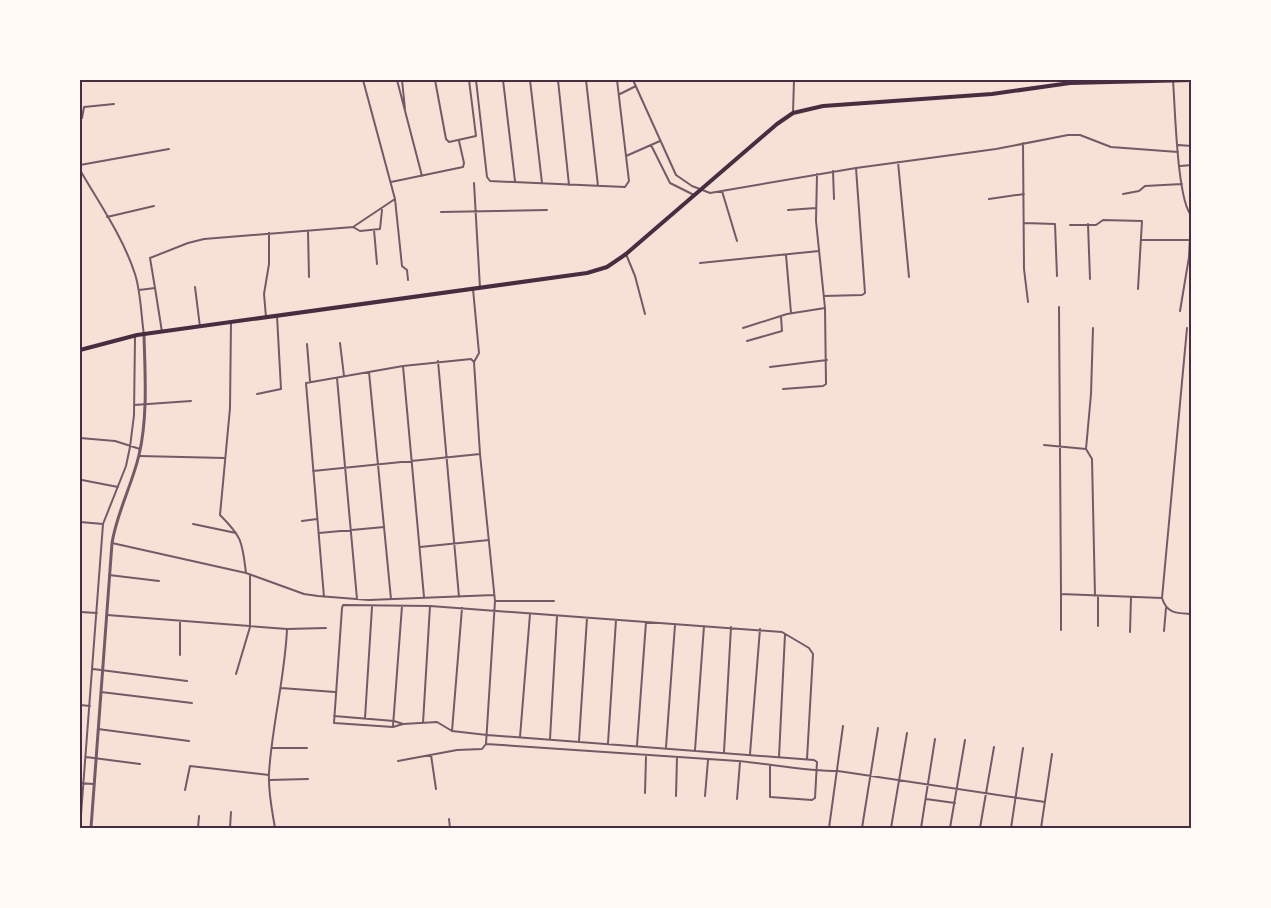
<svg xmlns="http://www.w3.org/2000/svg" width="1271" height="908" font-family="'Fira Sans',sans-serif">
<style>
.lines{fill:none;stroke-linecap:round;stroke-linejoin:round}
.minor{stroke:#755966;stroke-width:2}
.tertiary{stroke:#755966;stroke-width:3}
.secondary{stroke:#4a2c40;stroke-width:4}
.neatline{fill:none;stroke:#4a2c40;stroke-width:2}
</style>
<rect width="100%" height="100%" fill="#f7e1d7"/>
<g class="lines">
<path class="minor" d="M80 80H85
M397 80 422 176
M402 80 405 109
M435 80 446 139 449 142 476 136 469 80
M476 80 487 177 490 181 625 187 629 181 626 156 660 141
M503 80 515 181
M530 80 542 183
M558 80 569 185
M586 80 598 186
M617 80 626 156
M633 80 676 175 692 186 710 193 856 168 996 149 1068 135H1080L1111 147 1178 152
M1173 80C1175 105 1177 203 1192 216
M620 94 636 86
M793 113 794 80
M80 119 82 118 84 107 114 104
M1023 143 1024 269 1028 302
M651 145 670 183 694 195
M1178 145 1192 146
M898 162 909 277
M80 165 169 149
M1180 166 1192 165
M80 170C99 203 123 237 135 274 141 293 141 315 144 335
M833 171 834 199
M391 182 463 167 464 163 459 141
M474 183 480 288
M722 191 737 241
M1123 194 1139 191 1145 186 1182 184
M395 199 402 266 407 270 408 280
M989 199 1024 194
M788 210 816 208
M441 212 547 210
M107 217 154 206
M1024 223 1055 224 1057 276
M1088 224 1090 279
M1070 225H1096L1103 220 1142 221 1138 289
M353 227 360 231 380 229 382 210
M374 230 377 264
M308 231 309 277
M1142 240H1190
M626 254 635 276 645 314
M786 255 791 313
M700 263 819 251
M195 287 200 327
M155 288 162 332
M473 289 479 353 474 362 480 454 495 601 486 744
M139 290 155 288 150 258 188 243 204 239 353 227 395 199 363 80
M824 296 862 295 865 293 856 168
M80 297V296
M1059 307 1061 594 1162 598C1167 614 1177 613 1192 614
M1180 311 1189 257 1191 216
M266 317 264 294 269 264V233
M231 322 230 408 220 515C243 538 242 542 246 573
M743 328 787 314 825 308
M747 341 782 331 781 317
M340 343 344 376
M307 344 310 381
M438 361 459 597
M403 366 424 597
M770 367 827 360
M369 372 391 599
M337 378 357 599
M783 389 823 386 826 384 825 308 816 221 817 174
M257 394 281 389 277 316
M134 405 191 401
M80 438 115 441 140 449
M1044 445 1086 449 1092 459 1095 596
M1086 449 1091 394 1093 328
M139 456 225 458
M313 471 480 454
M82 480 118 487
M302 521 317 519
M80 522 103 524
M193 524 236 533
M319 533 384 527
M112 543 246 573 304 594 318 596 369 600 494 595
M420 547 489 540
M109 575 159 581
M324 597 306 383 403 366 471 359 474 362
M1162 598 1187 328
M495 601H554
M80 612 97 613
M107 615 287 629 326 628
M180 621V655
M1098 626V596
M1061 630V594
M1164 631 1166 608
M1130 632 1131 597
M93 669 187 681
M236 674 250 627V575
M281 688 335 692
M101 692 192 703
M80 705 90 706
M334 716 394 721 403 724 437 722 452 731 487 735 814 760 817 762 815 798 812 800 770 797V765
M365 718 372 607
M423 723 430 606
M403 724 393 727 334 723 342 608 343 605 430 606 782 632 809 648 813 654 807 759
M393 726 402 606
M98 729 189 741
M452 731 462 608
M520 737 530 614
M550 739 557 616
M579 741 587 618
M608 743 616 620
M637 745 646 622
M666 747 675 625
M272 748H307
M695 750 704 626
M724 752 731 627
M750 754 760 629
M431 755 436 789
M86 757 140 764
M779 757 785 634
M398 761 457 750 482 749 486 744C570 750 654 755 738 761 772 764 805 771 838 771L1045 802
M269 780 308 779
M80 783 93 784
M185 790 190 766 269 775
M645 793 646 757
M676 796 677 757
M705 796 708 760
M737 799 740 762
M926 799 955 803
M449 819 450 828
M80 828 103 524 126 466 130 447 134 415 135 336
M198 828 199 816
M230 828 231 812
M275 828C272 810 268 792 269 773 272 725 285 677 287 629
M829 828 843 726
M862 828 878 728
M891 828 907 733
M921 828 935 739
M950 828 965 740
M980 828 994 747
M1011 828 1023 748
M1041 828 1052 754"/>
<path class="tertiary" d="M91 828 112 543C117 512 132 485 139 455 148 417 145 373 144 335"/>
<path class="secondary" d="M80 350 137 335 587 273 607 267 626 254 777 124 793 113 823 106 992 94 1070 83 1192 80"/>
</g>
<rect width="1271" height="908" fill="none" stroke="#fffaf5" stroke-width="162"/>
<rect x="81" y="81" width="1109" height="746" class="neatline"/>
</svg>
